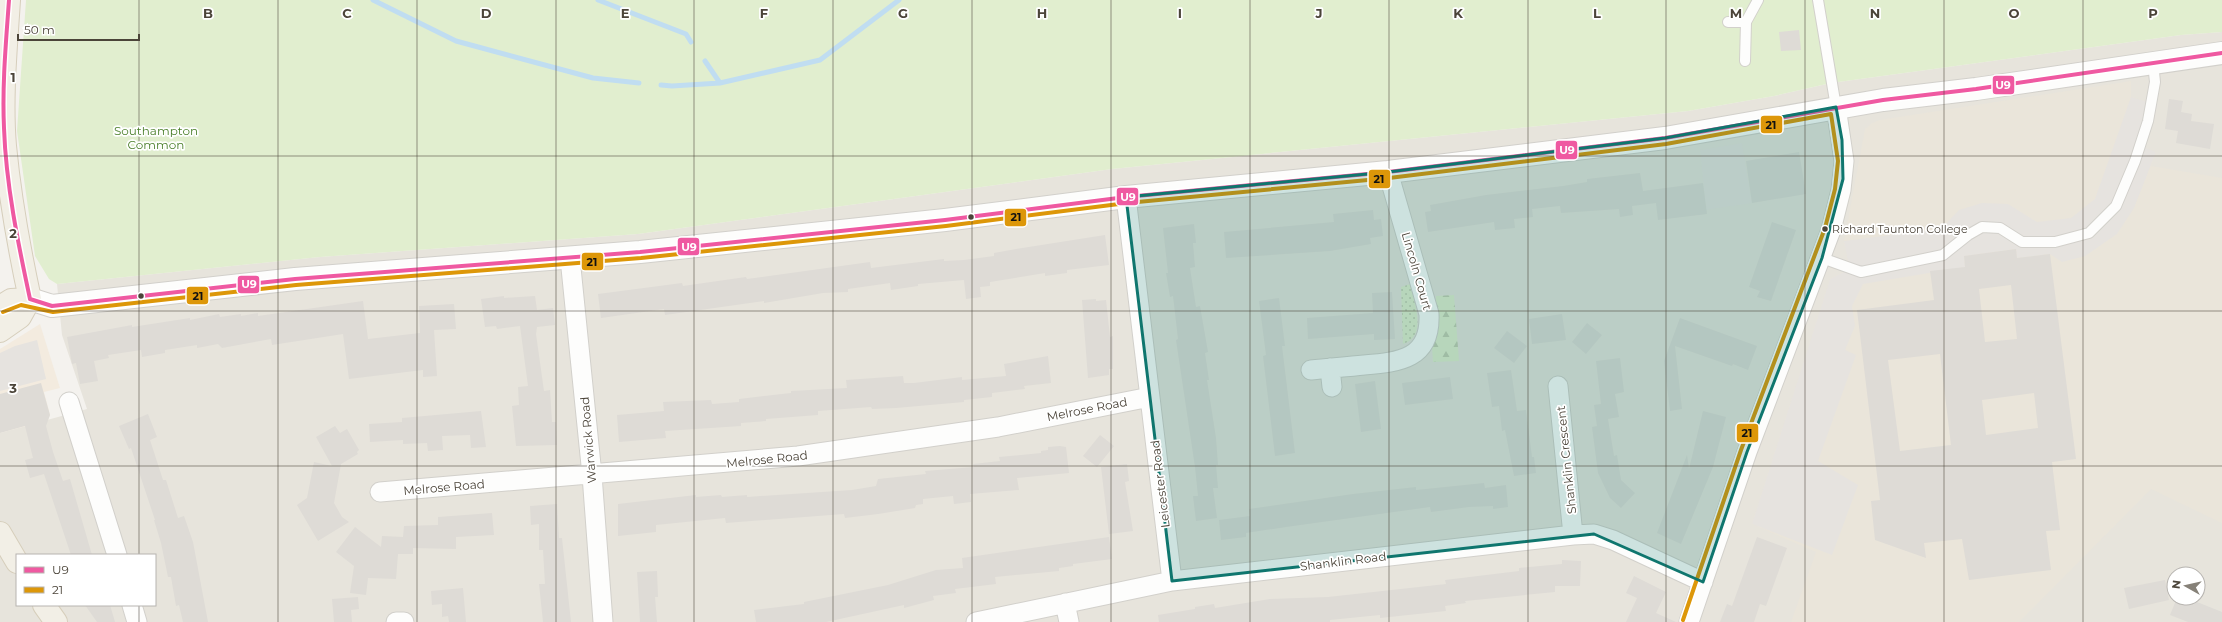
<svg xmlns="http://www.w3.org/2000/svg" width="2222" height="622" font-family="Montserrat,sans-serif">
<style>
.residential{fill:#e7e4dc;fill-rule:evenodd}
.commercial{fill:#f3ebdf}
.education{fill:#eae5da}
.grass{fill:url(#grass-dots)}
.forest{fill:url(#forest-firs)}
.park{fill:#e1eecf}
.parking{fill:#e6e3df}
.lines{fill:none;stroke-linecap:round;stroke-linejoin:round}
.stream{stroke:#c0ddf1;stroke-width:5}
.building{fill:#dedbd6;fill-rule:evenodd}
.service-casing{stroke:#d2d0cb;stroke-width:12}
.minor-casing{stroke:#d2d0cb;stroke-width:21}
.tertiary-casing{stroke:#d2d0cb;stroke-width:24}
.primary-casing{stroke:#d6cebb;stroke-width:24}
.service{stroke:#fdfdfc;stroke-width:10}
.minor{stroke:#fdfdfc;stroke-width:19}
.tertiary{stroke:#fdfdfc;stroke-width:22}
.primary{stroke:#f2efe6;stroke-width:22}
.bus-1-casing{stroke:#fff;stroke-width:7}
.bus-2-casing{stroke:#fff;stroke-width:7}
.bus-1{stroke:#ef59a1;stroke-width:4}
.bus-2{stroke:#dd9709;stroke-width:4}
.marked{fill:#0f766e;fill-opacity:0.2;stroke:#0f766e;stroke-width:3;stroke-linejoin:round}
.grid{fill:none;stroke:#4b4439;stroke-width:1;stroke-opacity:0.55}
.bus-dot{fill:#4b4439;stroke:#fff;stroke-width:1.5}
.labels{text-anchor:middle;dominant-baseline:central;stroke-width:3.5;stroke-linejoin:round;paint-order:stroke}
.bus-label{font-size:11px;fill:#4b4439;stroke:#fff;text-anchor:start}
.park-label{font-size:12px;fill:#4a7f2a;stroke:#fff}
.street-label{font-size:12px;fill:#4b4439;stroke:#fff}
.grid-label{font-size:13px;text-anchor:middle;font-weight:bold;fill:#4b4439;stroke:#fff;stroke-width:3.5;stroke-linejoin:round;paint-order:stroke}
.line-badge{stroke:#fff;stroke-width:1.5}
.badge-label{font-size:11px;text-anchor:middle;font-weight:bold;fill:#fff}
.pale-badge-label{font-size:11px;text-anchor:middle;font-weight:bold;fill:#111}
</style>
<defs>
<pattern id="grass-dots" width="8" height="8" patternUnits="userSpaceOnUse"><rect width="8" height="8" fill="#e1eecf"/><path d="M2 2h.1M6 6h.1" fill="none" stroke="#c3cdb2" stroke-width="1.8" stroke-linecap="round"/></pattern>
<pattern id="forest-firs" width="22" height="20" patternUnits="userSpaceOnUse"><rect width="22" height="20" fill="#e1eecf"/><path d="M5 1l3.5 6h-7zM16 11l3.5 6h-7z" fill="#c3cdb2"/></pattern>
</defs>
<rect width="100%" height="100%" fill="#f4f2ee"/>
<path class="residential" d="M2222 32V622H0V433L87 409 62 335 57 284 320 257 638 234 1112 169 1688 111 1774 96 1831 83 2181 35ZM17 555H155V605H17ZM2174 574H2198V598H2174Z"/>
<path class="commercial" d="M40 324 60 388 44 392 50 415 48 420 0 433V349Z"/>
<path class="education" d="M2131 81V97L2158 105 2144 147 2156 152 2151 166 2222 178V523L2151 489 2019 622H1791L1816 552 1752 524 1830 279 1844 272 1848 262 1844 241 1865 129 1872 123 1880 120Z"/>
<path class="grass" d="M1410 284C1414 301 1428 337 1403 344L1401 287Z"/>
<path class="forest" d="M1454 295 1459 361 1433 362 1432 347 1436 326V296Z"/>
<path class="park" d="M26 0H2222V32L2181 35 1831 83 1774 96 1688 111 1112 169 638 234 320 257 57 284 49 279 35 256 17 131Z"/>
<path class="parking" d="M2131 97 2158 105 2144 147 2156 152 2134 208 2117 234 2085 256 2062 262 2050 254 2017 258 2016 249 1964 256 1965 267 1863 284 1852 306 1855 326 1845 350 1856 355 1818 461 1858 485 1832 555 1752 524 1830 279 1844 272 1848 262 1844 241 1924 231H1939L1959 210 1982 203 2008 204 2037 222 2071 218 2095 199Z
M1742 143 1752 203 1706 210 1700 150Z
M37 340 46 379 0 391V353L15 346Z"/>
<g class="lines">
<path class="stream" d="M373 0 456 41 593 78 639 83
M598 0 686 34 691 42
M705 61 720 83 820 60 899 0
M661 85 672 86 720 83"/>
</g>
<path class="building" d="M1799 30 1801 50 1781 51 1779 32Z
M2169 99 2183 101 2181 112 2192 114 2191 121 2214 124 2210 149 2176 143 2178 131 2165 129Z
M1799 152 1806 194 1752 203 1746 161Z
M1640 173 1643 191 1703 183 1707 214 1658 220 1656 203 1632 206 1633 215 1620 217 1619 209 1561 213 1560 206 1532 209 1533 217 1514 219 1515 228 1495 230 1494 222 1428 232 1425 212 1431 211 1430 205 1486 195 1563 186 1587 182V179Z
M1373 210 1374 220 1381 219 1383 236 1370 238 1371 244 1330 251 1226 258 1224 232 1334 222 1333 214Z
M1772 222 1796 230 1771 301 1757 297 1760 291 1749 287Z
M1194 224 1196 243H1193L1195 267 1190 268 1196 307 1200 306 1208 352 1205 353 1209 380H1207L1216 438 1218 465H1216L1218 488H1213L1217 518 1196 521 1193 496H1198L1195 467 1176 340 1178 339 1173 296 1170 297 1166 273H1168L1163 228Z
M1105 235 1109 265 1067 270V273L1045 276V273L990 282V286L980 287 981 297 966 299 964 280 918 284V286L891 290 890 283 848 289V292L823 293 764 303V301L665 315 664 309 601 318 598 294 682 283 683 286 746 277 747 279 870 262 871 268 944 259V261L964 260 994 256V253L1016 249Z
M2016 249 2017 258 2050 254 2076 459 2052 462 2060 530 2046 531 2051 570 1969 580 1962 539 1924 543 1926 558 1875 540 1871 501 1880 500 1857 310 1934 300 1930 271 1965 267 1964 256ZM2011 285 2017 339 1985 342 1979 289ZM1940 354 1951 445 1900 451 1888 360ZM2034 393 2038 428 1986 435 1982 400Z
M1392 292 1395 339 1374 340V334L1308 339 1307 318 1373 313 1372 293Z
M504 296V298L535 296 537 310 553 308 555 325 537 327 536 334 544 391 550 390 552 422H556L557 445 516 446 512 406 519 405 518 387 528 386 520 326 497 329 496 326 485 327 481 299Z
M1279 298 1285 346H1282L1295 453 1275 456 1263 356 1266 355 1259 301Z
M1096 299V301L1106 300 1110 337 1113 336V369H1109V375L1088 378 1082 300Z
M363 301 368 339 420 333 419 306 454 304 456 329 434 330 437 376 423 377V370L349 379 343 334 272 345 271 339 222 348 218 344 197 348V345L165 350V353L142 357 141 350 108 355 109 358 94 361 98 381 80 384 76 363 72 364 67 337 132 325V327L190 318V320L219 314 220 317 241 314V316L258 313V316Z
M1562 314 1566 340 1532 344 1529 319Z
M1680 318 1757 346 1748 370 1733 364 1732 366 1675 346 1682 409 1670 411 1664 361Z
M1587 323 1602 335 1586 354 1572 342Z
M1507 331 1527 346 1514 363 1494 348Z
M1048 356 1051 383 1024 386 1025 389 992 393V397L964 400V402L896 408 872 409 871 407 818 411V415L766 419V421L741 423V426L665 431 666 438 619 442 617 415 664 411 663 402 711 400 712 404 739 402V399L791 393V391L847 388 846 380 903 376 904 383H914L962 377V380L1006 376 1004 364Z
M1620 358 1624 392 1615 394 1619 417 1608 419 1614 456 1617 455 1621 480 1635 493 1621 508 1610 498 1598 473 1592 427 1597 426 1594 405 1601 404 1596 361Z
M1511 370 1517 411 1526 410 1532 457H1534L1536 473 1514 476 1505 430 1502 431 1499 406 1492 407 1487 373Z
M1450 377 1453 399 1405 405 1402 383Z
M1375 381 1381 429 1361 432 1355 384Z
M41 383 50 415 46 426 53 452 63 481 70 479 92 555H71L44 474 30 478 25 460 33 458 25 426 0 433V394Z
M481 411 486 447 471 448 470 435 442 436 443 450 428 451 427 443 403 444V440L370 442 369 424 402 422V418Z
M1703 411 1726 417 1713 467 1681 544 1657 533 1687 455 1689 469Z
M148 414 157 437 150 440 163 480H166L178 518 184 516 193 542 208 622H183L179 605 176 606 171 577H168L161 543 154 520H155L131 448 129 449 119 426Z
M335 426 340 433 347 429 359 450 357 452 358 454 341 464 334 503 342 517 349 522 318 541 297 505 307 498 314 462 332 466 316 437Z
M1100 435 1114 446 1097 467 1083 456Z
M1060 446 1066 447 1069 473 1017 478 1019 490 970 494 971 502 954 504 953 496 923 499V504L916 505 915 508 878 514 845 518 844 514 726 523 725 518 656 525V532L618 536V504L696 495V497L721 495 722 497 747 495V497L852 490 876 486 878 479 926 474 925 471 974 467 973 464 1000 461 999 457 1041 453V451L1048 450V447Z
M1127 464 1129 481 1125 482 1133 531 1109 534 1101 467Z
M1484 483 1485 488 1506 485 1508 507 1493 509V506L1469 507 1431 512 1430 507 1286 527 1246 533V537L1221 540 1219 520 1250 516 1249 509 1353 494 1416 487V490Z
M557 504 559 538H562L571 622H543L539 584H545L543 550H539V524L531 525 530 506Z
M492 513 494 535 456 537V549L413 548V554H398L396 579 368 578 366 595 350 593 354 566 336 552 355 527 381 547 382 536 403 537 404 526 438 525V517Z
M1109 537 1112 559 1073 564V566L1059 568V571L995 577 996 584 955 589 956 593 933 596 934 600 904 608V605L826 622H756L754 610 804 604V602L888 585 936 570 963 568 962 558Z
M1757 537 1787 548 1766 606 1760 604 1754 622H1720L1727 604 1732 606Z
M1562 560 1581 561 1580 586H1555V592L1465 601 1466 603 1445 606 1446 611 1380 618V615L1330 620V622H1159L1158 615 1195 609V607L1214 604 1215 608 1270 599 1328 597 1446 584 1445 580 1519 571V568L1562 564Z
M657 571 658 597H655L657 622H640L637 572Z
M1634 576 1666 592 1656 613 1676 622H1626L1637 598 1626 593Z
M2165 580 2169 600 2129 609 2124 588Z
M463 588 466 622H449L448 616 442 617V604L432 605 431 591Z
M358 597 359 609 351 610 352 622H334L332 599Z
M2177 598H2187L2222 612V622H2188L2170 615Z
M85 605H110L115 622H97Z"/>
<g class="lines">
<defs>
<path id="service" d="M1818 0 1836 107
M1728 22H1746
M1745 61 1746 22 1758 0
M1822 258 1861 272 1943 255 1968 235 1982 227 2000 228 2022 242H2055L2089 233 2116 206 2135 161 2148 121 2155 82 2153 63"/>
<path id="minor" d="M1126 197 1172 581
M570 258 592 475 603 622
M1330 368 1332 387
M1311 370C1329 368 1346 367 1364 365 1400 362 1431 359 1429 314L1388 172
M1558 386 1573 535
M69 402 117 555
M380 492 798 456 998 427 1150 397
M1065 603 1069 622
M132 605 137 622
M396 622H404
M976 622 1172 581 1573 535 1594 534 1613 540 1703 582
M1689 622 1747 452 1831 230 1841 190 1844 161 1836 107"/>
<path id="tertiary" d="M30 299 52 306 295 279 640 252 945 220 1126 197 1388 172 1665 138 1883 100 1976 89 2222 53"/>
<path id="primary" d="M9 0C6 48 1 98 5 146 10 198 19 248 30 299
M0 307 11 300 30 299
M0 331 20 317 30 299
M0 533 17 562
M44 605 56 622"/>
</defs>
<use href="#service" class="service-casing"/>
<use href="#minor" class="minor-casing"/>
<use href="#tertiary" class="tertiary-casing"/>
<use href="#primary" class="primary-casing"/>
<use href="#service" class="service"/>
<use href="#minor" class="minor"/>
<use href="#tertiary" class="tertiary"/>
<use href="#primary" class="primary"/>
<defs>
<path id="bus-1" d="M9 0C6 42 2 85 4 128 6 185 18 243 30 299
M30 299 52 306 295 279 640 252 945 220 1126 197 1388 172 1665 138 1883 100 1976 89 2222 53"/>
<path id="bus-2" d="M3 312 21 305 53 312 296 285 641 258 946 226 1127 203 1389 178 1666 144 1831 114 1838 161 1835 189 1825 228 1741 450 1683 620"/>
</defs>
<use href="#bus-1" class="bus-1-casing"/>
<use href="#bus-2" class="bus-2-casing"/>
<use href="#bus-1" class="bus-1"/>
<use href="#bus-2" class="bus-2"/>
</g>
<path class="marked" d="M1836 107 1842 140 1843 179 1822 258 1747 452 1703 582 1594 534 1172 581 1126 197 1388 172 1665 138Z"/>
<path class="grid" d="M139 0V555M278 0V622M417 0V622M556 0V622M694 0V622M833 0V622M972 0V622M1111 0V622M1250 0V622M1389 0V622M1528 0V622M1666 0V622M1805 0V622M1944 0V622M2083 0V622M0 156H2222M0 311H2222M0 466H2222M139 605V622"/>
<g class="bus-dot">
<circle cx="971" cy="217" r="3.5"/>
<circle cx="1825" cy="229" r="3.5"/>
<circle cx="141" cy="296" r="3.5"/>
</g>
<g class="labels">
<g class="bus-label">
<text x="1832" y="229">Richard Taunton College</text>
</g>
<g class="park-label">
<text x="156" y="130">Southampton<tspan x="156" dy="14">Common</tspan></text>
</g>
<g class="street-label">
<text transform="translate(1417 271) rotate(74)">Lincoln Court</text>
<text transform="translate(1087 409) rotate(-11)">Melrose Road</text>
<text transform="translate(588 440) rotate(-95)">Warwick Road</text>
<text transform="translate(767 459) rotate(-6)">Melrose Road</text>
<text transform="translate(1566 460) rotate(-96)">Shanklin Crescent</text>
<text transform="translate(1160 484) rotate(-97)">Leicester Road</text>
<text transform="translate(444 487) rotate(-5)">Melrose Road</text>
<text transform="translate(1343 561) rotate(-7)">Shanklin Road</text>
</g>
</g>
<g class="grid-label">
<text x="208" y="18">B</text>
<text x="347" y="18">C</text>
<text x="486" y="18">D</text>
<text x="625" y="18">E</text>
<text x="764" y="18">F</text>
<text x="903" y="18">G</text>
<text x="1042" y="18">H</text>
<text x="1180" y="18">I</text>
<text x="1319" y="18">J</text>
<text x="1458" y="18">K</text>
<text x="1597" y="18">L</text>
<text x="1736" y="18">M</text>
<text x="1875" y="18">N</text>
<text x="2014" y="18">O</text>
<text x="2153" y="18">P</text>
<text x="13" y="82">1</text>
<text x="13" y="238">2</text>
<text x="13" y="393">3</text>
</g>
<g class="line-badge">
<rect x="1992" y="75" width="23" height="20" rx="4" fill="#ef59a1"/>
<rect x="1760" y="115" width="23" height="19" rx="4" fill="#dd9709"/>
<rect x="1555" y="140" width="23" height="20" rx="4" fill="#ef59a1"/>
<rect x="1368" y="169" width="23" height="20" rx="4" fill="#dd9709"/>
<rect x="1116" y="187" width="23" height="19" rx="4" fill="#ef59a1"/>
<rect x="1004" y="208" width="23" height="19" rx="4" fill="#dd9709"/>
<rect x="677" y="237" width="23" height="19" rx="4" fill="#ef59a1"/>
<rect x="581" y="252" width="23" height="19" rx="4" fill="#dd9709"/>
<rect x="237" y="275" width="23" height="19" rx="4" fill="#ef59a1"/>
<rect x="186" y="286" width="23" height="19" rx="4" fill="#dd9709"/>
<rect x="1736" y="423" width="23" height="20" rx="4" fill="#dd9709"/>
</g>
<g class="badge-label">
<text x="2003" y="89">U9</text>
<text x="1567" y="154">U9</text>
<text x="1128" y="201">U9</text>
<text x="689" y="251">U9</text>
<text x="249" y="288">U9</text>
</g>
<g class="pale-badge-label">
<text x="1771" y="129">21</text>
<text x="1379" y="183">21</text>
<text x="1016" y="221">21</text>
<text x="592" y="266">21</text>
<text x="198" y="300">21</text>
<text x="1747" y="437">21</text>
</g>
<rect x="16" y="554" width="140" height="52" fill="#ffffff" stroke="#b7b4b0"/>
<rect x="24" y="567" width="20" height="6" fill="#ef59a1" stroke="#b7b4b0"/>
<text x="52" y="574" font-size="12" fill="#4b4439">U9</text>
<rect x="24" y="587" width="20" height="6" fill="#dd9709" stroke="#b7b4b0"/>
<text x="52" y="594" font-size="12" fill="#4b4439">21</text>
<g transform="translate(2186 586) rotate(278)"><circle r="19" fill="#ffffff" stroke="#b7b4b0"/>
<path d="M0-3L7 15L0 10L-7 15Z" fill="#868178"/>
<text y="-6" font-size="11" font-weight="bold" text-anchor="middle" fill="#4b4439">N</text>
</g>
<path d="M18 34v6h121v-6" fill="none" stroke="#4b4439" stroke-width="2"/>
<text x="24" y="34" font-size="12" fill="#4b4439" stroke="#ffffff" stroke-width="3" paint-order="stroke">50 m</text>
</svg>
